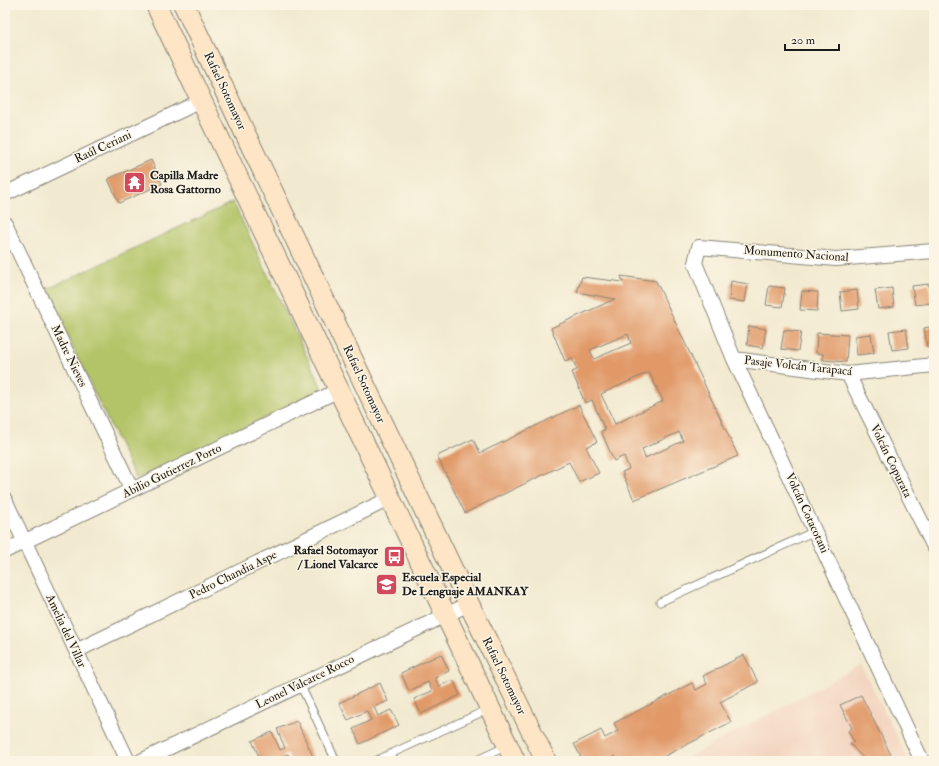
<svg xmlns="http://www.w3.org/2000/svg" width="939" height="766" font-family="'IM FELL Double Pica',serif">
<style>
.built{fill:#f3d4bf}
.park{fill:#b3c467;stroke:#687042}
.building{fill:#e19967;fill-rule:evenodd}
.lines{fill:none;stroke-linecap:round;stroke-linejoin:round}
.lane-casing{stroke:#878376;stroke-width:9}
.street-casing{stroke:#878376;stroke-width:16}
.secondary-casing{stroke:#878376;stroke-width:22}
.lane{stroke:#fff;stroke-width:7}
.street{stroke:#fff;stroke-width:14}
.secondary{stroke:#fde5c5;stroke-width:20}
.labels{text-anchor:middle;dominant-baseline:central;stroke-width:3;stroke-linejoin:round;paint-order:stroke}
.street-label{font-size:12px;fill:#1c1c1c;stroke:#fcf5e5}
.poi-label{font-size:12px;font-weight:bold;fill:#1c1c1c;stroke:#fcf5e5;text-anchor:start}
</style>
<rect width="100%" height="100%" fill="#fcf5e5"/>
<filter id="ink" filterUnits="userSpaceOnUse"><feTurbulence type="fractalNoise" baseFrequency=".025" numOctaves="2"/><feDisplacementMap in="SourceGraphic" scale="8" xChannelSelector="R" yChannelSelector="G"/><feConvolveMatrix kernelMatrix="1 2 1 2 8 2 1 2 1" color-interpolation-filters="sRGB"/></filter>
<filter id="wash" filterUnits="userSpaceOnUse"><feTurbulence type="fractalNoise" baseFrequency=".012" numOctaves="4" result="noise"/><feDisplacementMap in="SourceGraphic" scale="16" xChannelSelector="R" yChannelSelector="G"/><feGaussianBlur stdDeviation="0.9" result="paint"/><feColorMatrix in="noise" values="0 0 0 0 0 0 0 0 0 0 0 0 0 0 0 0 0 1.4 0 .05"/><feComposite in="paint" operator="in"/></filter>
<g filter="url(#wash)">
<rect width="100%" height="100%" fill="#f2ead0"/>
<path class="built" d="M861 665 909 761H681Z"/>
<path class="park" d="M233 202 323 390 136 479 45 290Z"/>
<g id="blocks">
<path class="building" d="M151 160 162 184 119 203 108 179Z
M621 276 656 281 738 456 634 500 622 472 629 469 624 456 614 461 601 431 605 430 592 400 585 403 572 372 577 370 572 358 565 361 551 328 615 299 577 292 582 277 623 282ZM628 334 631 343 594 359 590 350ZM649 372 663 401 615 424 601 394ZM679 432 683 441 645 458 642 449Z
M731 281 748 284 745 302 729 300Z
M929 284 931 303 915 305 912 286Z
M769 286 785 288 782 307 766 305Z
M892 288 894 307 878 309 875 290Z
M857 290 859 309 842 311 840 292Z
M802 291 818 292 817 311 800 310Z
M749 326 766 329 763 348 747 345Z
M934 326V346L927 347 924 328Z
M906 329 909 348 892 350 889 331Z
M784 330 801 332 798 351 781 349Z
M817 333 848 335 846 362 823 360V354L816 353Z
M871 334 874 353 857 355 855 336Z
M579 405 597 442 586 447 599 473 579 482 569 462 465 513 437 456 473 439 480 453Z
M441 654 449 671 435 678 439 686 453 680 460 695 421 714 414 699 432 691 428 682 409 691 401 673Z
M744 655 758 682 720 702 731 722 655 761H618L615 756 605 761H583L574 744 601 730 605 738 618 731 614 723 692 683 696 690 707 684 703 676Z
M380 683 388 701 374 707 378 716 391 710 399 725 360 744 353 729 371 720 367 711 348 720 339 703Z
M861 695 894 761H866L850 744 854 742 848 731 852 728 840 705Z
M297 721 315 761H291L288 754 283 756 285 761H261L252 741 272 732 280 750 285 748 277 729Z"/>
</g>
</g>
<g filter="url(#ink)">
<use href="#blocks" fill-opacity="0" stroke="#878376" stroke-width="1"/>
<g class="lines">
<defs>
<path id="lane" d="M660 602 815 531
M300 684 336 761
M375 761 489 709
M475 761 507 746"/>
<path id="street" d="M5 194 201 101
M5 223 132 490
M734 359 848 374 934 365
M848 374 934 547
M5 500 128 761
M5 551 339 390
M76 651 391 498
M141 761 469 604
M922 761 734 359 695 263 699 247 836 259 934 251"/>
<path id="secondary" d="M156 5 515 761
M184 5 469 604 546 761"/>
</defs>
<use href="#lane" class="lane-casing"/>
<use href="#street" class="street-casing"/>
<use href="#secondary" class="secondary-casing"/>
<use href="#lane" class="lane"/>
<use href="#street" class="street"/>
<use href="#secondary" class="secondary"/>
</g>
</g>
<defs>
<symbol id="temple-square" viewBox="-11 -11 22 22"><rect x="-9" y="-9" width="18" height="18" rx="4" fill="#d1495b" stroke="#fcf5e5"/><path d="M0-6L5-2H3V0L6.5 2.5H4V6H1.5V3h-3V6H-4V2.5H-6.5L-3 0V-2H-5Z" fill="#fff"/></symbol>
<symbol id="bus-square" viewBox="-11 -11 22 22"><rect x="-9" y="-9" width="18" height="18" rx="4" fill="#d1495b" stroke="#fcf5e5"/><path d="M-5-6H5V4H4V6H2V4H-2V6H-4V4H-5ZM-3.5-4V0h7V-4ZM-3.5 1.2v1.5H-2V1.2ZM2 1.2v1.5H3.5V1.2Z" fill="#fff"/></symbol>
<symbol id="school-square" viewBox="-11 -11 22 22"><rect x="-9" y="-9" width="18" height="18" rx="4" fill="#d1495b" stroke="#fcf5e5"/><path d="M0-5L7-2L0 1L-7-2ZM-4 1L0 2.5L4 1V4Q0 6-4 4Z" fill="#fff"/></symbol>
</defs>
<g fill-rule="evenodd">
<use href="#temple-square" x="122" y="170" width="25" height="25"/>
<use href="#bus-square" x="382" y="544" width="25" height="25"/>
<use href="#school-square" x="374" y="572" width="25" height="25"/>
</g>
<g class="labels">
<g class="street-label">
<text transform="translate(225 91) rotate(65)">Rafael Sotomayor</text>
<text transform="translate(103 147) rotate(-25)">Raúl Ceriani</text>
<text transform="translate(796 254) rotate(4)">Monumento Nacional</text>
<text transform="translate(69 356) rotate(64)">Madre Nieves</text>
<text transform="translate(798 366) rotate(6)">Pasaje Volcán Tarapacá</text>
<text transform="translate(364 384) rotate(65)">Rafael Sotomayor</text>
<text transform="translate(891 461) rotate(64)">Volcán Copurata</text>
<text transform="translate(172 471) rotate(-26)">Abilio Gutierrez Porto</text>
<text transform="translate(807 513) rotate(65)">Volcán Cotacotani</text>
<text transform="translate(233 575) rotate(-26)">Pedro Chandia Aspe</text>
<text transform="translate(66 631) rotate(65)">Amelia del Villar</text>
<text transform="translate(504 676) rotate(64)">Rafael Sotomayor</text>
<text transform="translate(305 682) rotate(-26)">Leonel Valcarce Rocco</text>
</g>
<g class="poi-label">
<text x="150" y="175">Capilla Madre<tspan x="150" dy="14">Rosa Gattorno</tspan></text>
<text x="378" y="550" text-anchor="end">Rafael Sotomayor<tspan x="378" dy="14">/ Lionel Valcarce</tspan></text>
<text x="402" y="577">Escuela Especial<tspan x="402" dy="14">De Lenguaje AMANKAY</tspan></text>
</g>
</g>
<rect width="939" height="766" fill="none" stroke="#fcf5e5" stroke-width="20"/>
<path d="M785 44v6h54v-6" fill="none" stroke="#1c1c1c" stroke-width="2"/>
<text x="791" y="44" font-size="12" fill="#1c1c1c" stroke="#fcf5e5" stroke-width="3" paint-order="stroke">20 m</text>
</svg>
